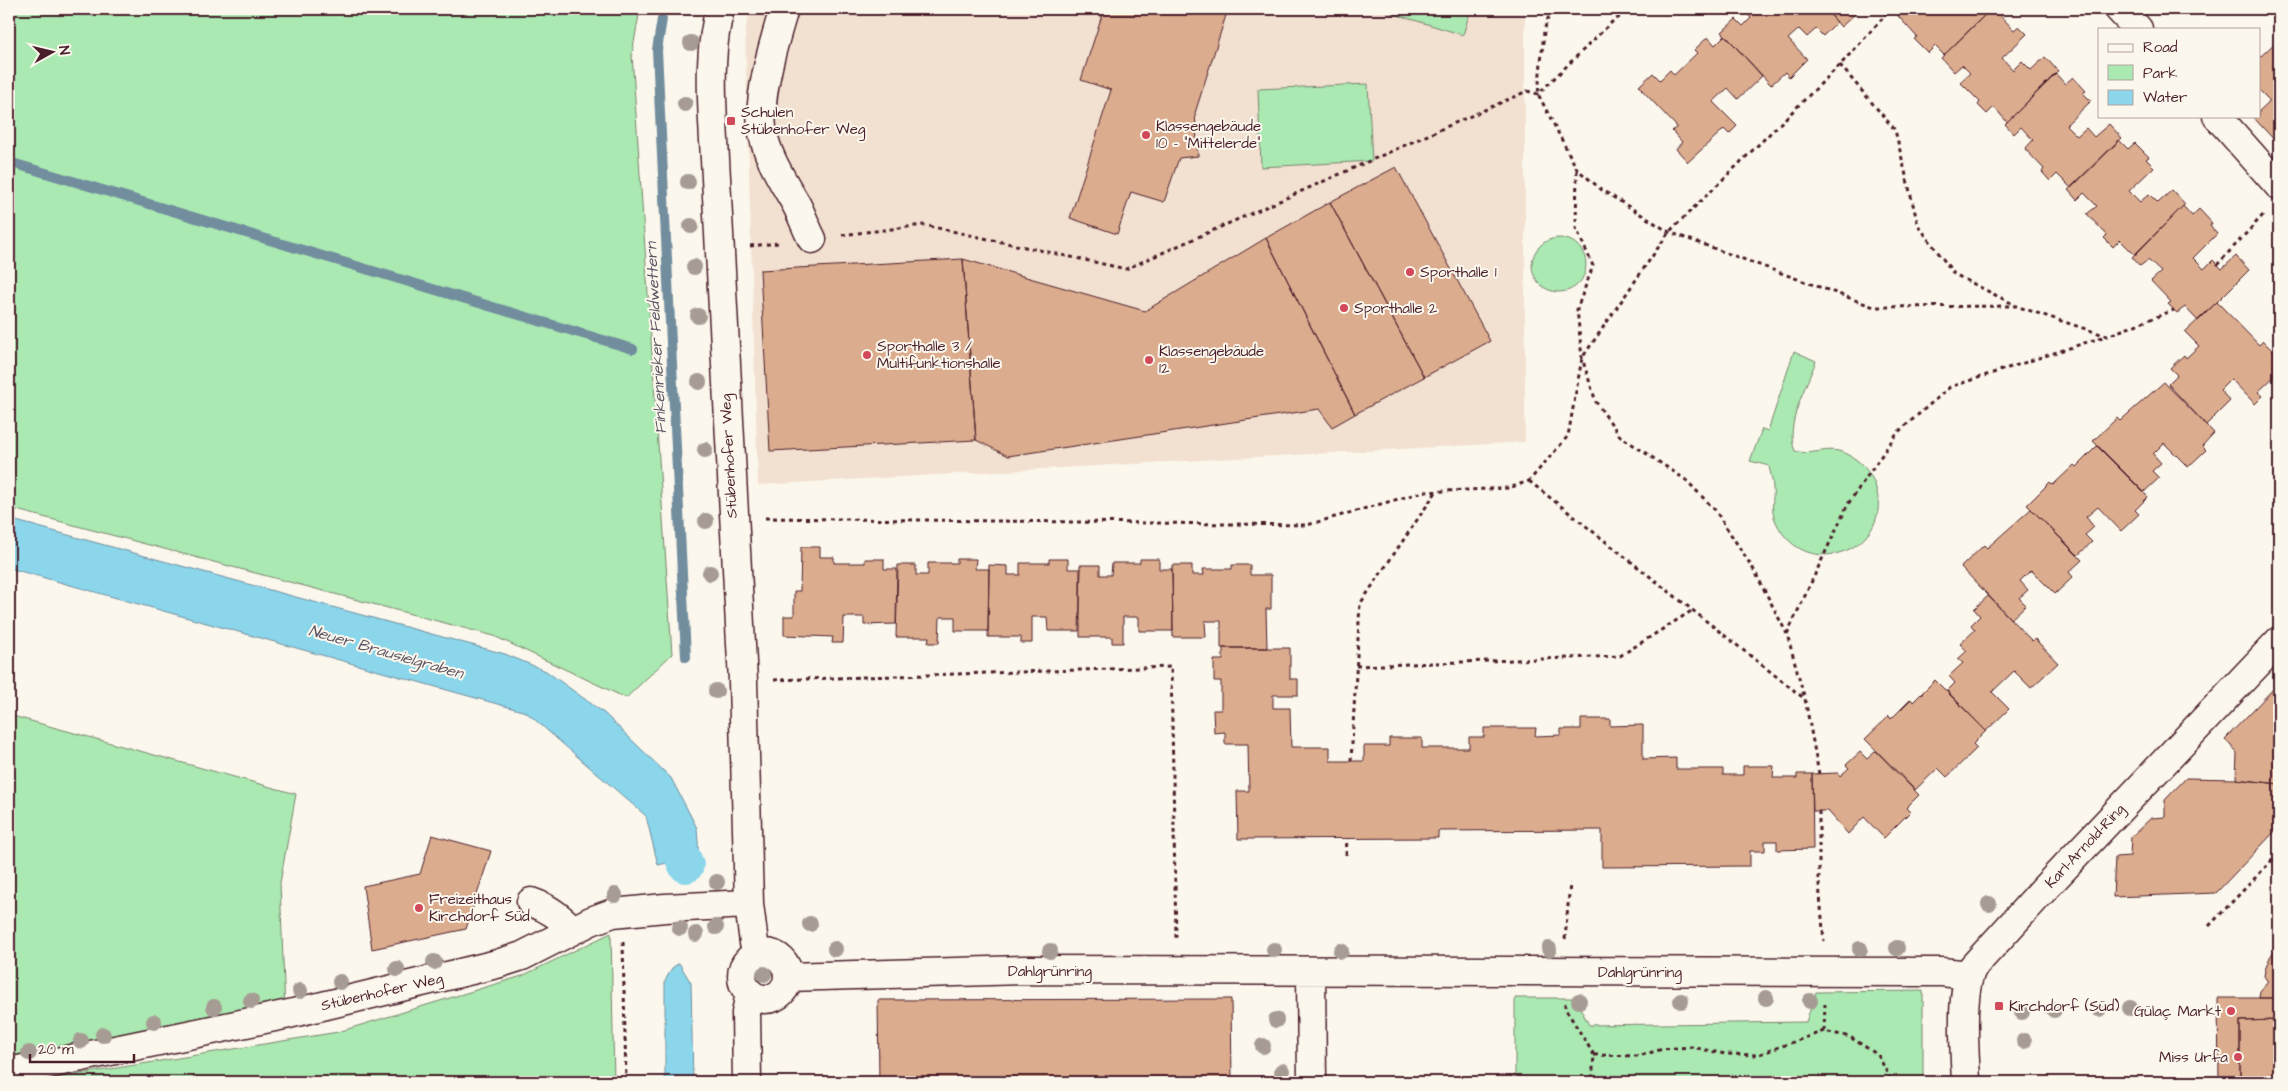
<svg xmlns="http://www.w3.org/2000/svg" width="2288" height="1091" font-family="'Architects Daughter',sans-serif">
<style>
.built{fill:#f2e0d0}
.green{fill:#aae9b1;stroke:#7a846e}
.water{fill:#8bd6eb;stroke:#718d9e}
.lines{fill:none;stroke-linecap:round;stroke-linejoin:round}
.stream{stroke:#718d9e;stroke-width:10}
.canal{stroke:#8bd6eb;stroke-width:36}
.building{fill:#dcac8e;stroke:#4a1f2b}
.minor-casing{stroke:#4a1f2b;stroke-width:31}
.path{stroke:#4a1f2b;stroke-width:3;stroke-dasharray:4 4;stroke-linecap:butt}
.minor{stroke:#fbf7ec;stroke-width:28}
.tree{fill:#a79c94}
.poi-dot{fill:#d1495b;stroke:#fbf7ec;stroke-width:2}
.labels{text-anchor:middle;dominant-baseline:central;stroke-width:4;stroke-linejoin:round;paint-order:stroke}
.poi-label{font-size:15px;fill:#4a1f2b;stroke:#fbf7ec;text-anchor:start}
.street-label{font-size:15px;fill:#4a1f2b;stroke:#fbf7ec}
.water-label{font-size:16px;font-style:italic;fill:#5e5665;stroke:#fbf7ec}
</style>
<rect width="100%" height="100%" fill="#fbf7ec"/>
<filter id="ink" filterUnits="userSpaceOnUse"><feTurbulence type="fractalNoise" baseFrequency=".02" numOctaves="2"/><feDisplacementMap in="SourceGraphic" scale="10" xChannelSelector="R" yChannelSelector="G"/><feConvolveMatrix kernelMatrix="1 2 1 2 8 2 1 2 1" color-interpolation-filters="sRGB"/></filter>
<g filter="url(#ink)">
<path class="built" d="M751 9H1525V442L758 485 745 30Z"/>
<path class="green" d="M9 9H640L632 54 672 654 626 698 494 636 9 508Z
M1378 9H1471L1463 35Z
M1368 84 1372 161 1261 167 1258 89Z
M1532 265a27 27 0 1 1 54 0a27 27 0 1 1-54 0Z
M1794 351 1816 361C1807 385 1784 426 1795 451 1815 457 1829 443 1851 456 1862 463 1871 473 1875 485 1897 549 1805 585 1776 522 1770 510 1774 500 1773 488 1773 481 1770 473 1769 466L1750 461 1762 429 1768 431Z
M9 715 296 794 280 883 285 1010 9 1056Z
M611 933 614 1082H31L338 1032 522 976Z
M1923 991V1082H1515V998H1575L1589 1025 1806 1022 1816 992Z"/>
<path class="water" d="M9 519 505 654 546 671 604 713 671 778 697 828 699 856 658 865 646 816 526 712 9 568Z
M679 963 691 983 693 1082H665V981L672 968Z"/>
<g class="lines">
<path class="stream" d="M662 19 657 50 686 657
M9 162 633 349"/>
<path class="canal" d="M664 813 686 865"/>
</g>
<path class="building" d="M1104 9H1228L1195 113 1198 156 1179 158 1164 202 1131 192 1117 234 1070 218 1111 90 1081 80Z
M1752 9H1825L1837 22 1823 36 1816 29 1807 37 1799 29 1788 39 1807 59 1789 77 1785 72 1771 85 1722 32 1736 19 1743 26 1751 18 1747 14Z
M1825 9H1854L1857 12 1841 27Z
M1894 9H1985L1988 12 1944 55 1935 46 1928 53 1914 39 1917 37 1898 16 1899 14Z
M1991 9H1994L2014 30 2019 26 2027 34 2002 58 2013 70 2022 61 2031 70 2045 57 2058 71 2007 122 1994 107 1987 114 1978 105 1980 102 1960 82 1970 73 1962 65 1954 72 1941 58Z
M1725 35 1762 76 1738 99 1728 88 1713 102 1737 126 1729 134 1724 129 1688 162 1676 149 1682 142 1672 131 1677 127 1641 89 1642 88 1639 86 1653 73 1660 80 1670 70 1674 75 1697 53 1694 50 1708 37 1715 45Z
M2279 39V145L2253 117 2259 116V111L2270 101 2259 90V58Z
M2056 74 2065 84 2073 77 2086 91 2083 93 2091 101 2066 125 2077 136 2086 128 2094 137 2109 124 2122 138 2071 188 2057 174 2050 181 2042 172 2044 169 2025 149 2033 140 2021 127 2014 134 2005 124Z
M2119 140 2128 149 2135 143 2149 157 2146 159 2154 167 2129 191 2140 202 2149 194 2158 203 2172 190 2185 204 2135 255 2120 240 2113 247 2104 238 2107 235 2087 214 2097 206 2084 193 2077 200 2068 190Z
M1396 167 1490 341 1424 377 1330 202Z
M1330 202 1424 377 1355 414 1266 238Z
M2183 206 2192 216 2199 209 2212 223 2210 226 2217 234 2193 258 2204 269 2213 260 2222 269 2236 256 2249 270 2198 321 2185 307 2177 313 2168 304 2171 302 2151 281 2161 272 2148 260 2140 266 2132 257Z
M1266 238 1355 414 1332 427 1319 409 1008 456 976 440 963 259 1145 311Z
M963 259 976 440 770 451 760 270Z
M2217 302 2259 345 2263 341 2273 351 2279 345V372L2258 392 2263 396 2255 404 2231 379 2220 390 2230 401 2206 425 2168 384 2177 375 2170 368 2184 355 2186 358 2199 346 2185 332Z
M2164 382 2214 433 2202 446 2206 450 2188 467 2164 443 2153 454 2161 463 2152 471 2159 478 2144 492 2093 441 2117 418 2120 421Z
M2097 446 2148 497 2135 510 2139 514 2121 531 2098 507 2086 517 2094 527 2085 535 2092 542 2078 555 2027 505 2050 482 2053 485 2074 465 2076 467Z
M2031 509 2082 560 2069 572 2073 577 2055 594 2031 570 2020 581 2028 590 2019 598 2026 605 2011 619 1961 567 1984 545 1987 548Z
M801 547H820V557H834V563H865V559H884V569H897L896 624 864 625V617H844L843 643H832L833 637 784 635V616H794V591H800Z
M957 559H976L975 569H989L988 631H955V617H940L939 643H928L929 637H896L898 565H916V575H928V563H957Z
M1049 559H1068V569H1081L1079 631H1048L1047 617H1032V643H1021V637H988L989 565 1008 566V575H1020V563H1049Z
M1140 559H1159V569H1172L1173 631H1139V617H1123V643H1112V637H1080V565H1100V575H1111L1112 563H1140Z
M1172 565H1192V575H1204L1203 569H1232V565H1250V575H1271V609H1266L1267 648H1221V621H1205L1206 637H1173Z
M1988 596 2032 641 2035 639 2058 663 2031 688 2014 671 1992 692 2009 709 1986 731 1947 691 1955 683 1949 676 1963 663 1958 659 1967 651 1960 644 1975 630 1971 625 1980 616 1974 609Z
M1223 648H1290V679H1298V695H1273V708H1290L1291 747H1330V761H1364V746H1389V738H1422V748H1469V737H1484V728H1536L1535 736 1561 735V729H1581V719H1610V726L1643 725V759L1676 758V769H1723V775H1743V766H1774L1773 778H1797V774H1812L1813 849 1777 850V841H1765V851H1750V866L1602 867V830L1438 831V838L1238 839 1237 791H1249L1248 744H1225V732L1214 733 1213 710H1221V681H1214V660H1223Z
M1935 680 1986 731 1973 744 1977 748 1947 777 1938 768 1915 790 1865 739 1889 716 1891 719 1911 699 1913 702Z
M2279 683V784L2236 779 2237 753 2225 739Z
M1876 751 1919 795 1906 808 1910 812 1884 838 1864 817 1848 834 1828 811H1813L1812 774 1838 773 1840 776 1849 768 1846 765 1860 752 1867 759Z
M2186 778 2236 779 2279 784V827L2216 893 2113 897 2115 857 2130 856 2131 837 2151 818 2165 817V800Z
M432 835 491 851 466 929 372 949 363 886 420 874Z
M2278 946 2279 998H2259L2260 991 2268 982 2264 976 2265 970 2270 957Z
M2218 998H2279V1020L2240 1021V1082H2219Z
M1231 999 1232 1082H879L878 1000Z
M2279 1020V1082H2240V1021Z"/>
<g class="lines">
<defs>
<path id="minor" d="M720 9C710 45 711 84 713 122L743 681 749 904 754 943 758 954
M784 9C774 42 758 94 762 128 766 156 783 181 796 204 802 215 806 228 812 239
M2119 9 2138 29
M2217 116 2279 186
M531 902C549 908 560 917 573 930
M742 976a23 23 0 1 1 46 0a23 23 0 1 1-46 0Z
M1311 971 1312 1082
M788 977 1023 970 1942 972 1969 975
M9 1072 289 1014 497 964 522 956 591 921 613 913 665 908 749 904
M747 1082 746 1013 750 993
M1966 1082C1965 1053 1959 992 1973 967L2045 888 2279 641"/>
</defs>
<use href="#minor" class="minor-casing"/>
<path class="path" d="M1551 9 1544 31 1538 94 1577 169 1602 190 1669 232 1874 307 2016 306 2107 336 2174 310
M1840 65 1895 130 1918 225 1954 274 2015 305
M1577 170 1576 228 1593 266 1577 309 1582 358 1596 402 1620 436 1686 480 1715 510 1754 570 1787 634
M842 235 924 225 1126 269 1527 91 1538 94 1613 21 1633 9
M750 246 779 243
M2217 265 2264 214
M1529 481 1805 699
M765 518 1307 525 1423 492 1509 488 1529 481 1568 436 1582 358 1669 232 1840 65 1891 9
M1356 666 1620 656 1693 610
M774 680 1171 667 1176 938
M1351 761 1360 604 1436 492
M1819 774 1805 699 1787 634 1848 504 1897 433 1950 387 2106 336
M1819 811V884L1824 941
M1346 855 1347 839
M2209 926 2279 853
M1565 939 1570 883
M623 942 626 1082
M1565 1003V1008L1594 1055 1592 1082
M1824 1031 1825 1004
M1594 1055 1639 1056 1663 1049 1692 1047 1725 1054 1757 1055 1824 1031 1850 1037 1878 1055 1892 1082"/>
<use href="#minor" class="minor"/>
</g>
<g class="tree">
<circle cx="691" cy="43" r="8"/>
<circle cx="685" cy="104" r="8"/>
<circle cx="688" cy="182" r="8"/>
<circle cx="691" cy="226" r="8"/>
<circle cx="694" cy="267" r="8"/>
<circle cx="698" cy="316" r="8"/>
<circle cx="699" cy="382" r="8"/>
<circle cx="705" cy="450" r="8"/>
<circle cx="706" cy="521" r="8"/>
<circle cx="710" cy="573" r="8"/>
<circle cx="716" cy="691" r="8"/>
<circle cx="717" cy="882" r="8"/>
<circle cx="615" cy="895" r="8"/>
<circle cx="1989" cy="904" r="8"/>
<circle cx="810" cy="924" r="8"/>
<circle cx="716" cy="927" r="8"/>
<circle cx="680" cy="928" r="8"/>
<circle cx="696" cy="934" r="8"/>
<circle cx="1897" cy="948" r="8"/>
<circle cx="835" cy="949" r="8"/>
<circle cx="1549" cy="949" r="8"/>
<circle cx="1860" cy="949" r="8"/>
<circle cx="1274" cy="950" r="8"/>
<circle cx="1050" cy="951" r="8"/>
<circle cx="1341" cy="951" r="8"/>
<circle cx="434" cy="962" r="8"/>
<circle cx="397" cy="969" r="8"/>
<circle cx="764" cy="974" r="8"/>
<circle cx="340" cy="982" r="8"/>
<circle cx="300" cy="991" r="8"/>
<circle cx="1766" cy="998" r="8"/>
<circle cx="251" cy="1001" r="8"/>
<circle cx="1579" cy="1001" r="8"/>
<circle cx="1681" cy="1001" r="8"/>
<circle cx="1810" cy="1001" r="8"/>
<circle cx="214" cy="1007" r="8"/>
<circle cx="2130" cy="1008" r="8"/>
<circle cx="2099" cy="1009" r="8"/>
<circle cx="2054" cy="1010" r="8"/>
<circle cx="2022" cy="1012" r="8"/>
<circle cx="1276" cy="1020" r="8"/>
<circle cx="154" cy="1022" r="8"/>
<circle cx="103" cy="1035" r="8"/>
<circle cx="81" cy="1041" r="8"/>
<circle cx="2024" cy="1041" r="8"/>
<circle cx="1263" cy="1046" r="8"/>
<circle cx="29" cy="1053" r="8"/>
<circle cx="1282" cy="1071" r="8"/>
</g>
</g>
<g class="poi-dot">
<rect x="726" y="116" width="10" height="10" rx="2.5"/>
<circle cx="1146" cy="135" r="5"/>
<circle cx="1410" cy="272" r="5"/>
<circle cx="1344" cy="308" r="5"/>
<circle cx="867" cy="355" r="5"/>
<circle cx="1149" cy="360" r="5"/>
<circle cx="419" cy="908" r="5"/>
<rect x="1994" y="1001" width="10" height="10" rx="2.5"/>
<circle cx="2231" cy="1011" r="5"/>
<circle cx="2238" cy="1057" r="5"/>
</g>
<g class="labels">
<g class="poi-label">
<text x="741" y="112">Schulen<tspan x="741" dy="17">Stübenhofer Weg</tspan></text>
<text x="1156" y="126">Klassengebäude<tspan x="1156" dy="17">10 - "Mittelerde"</tspan></text>
<text x="1420" y="272">Sporthalle 1</text>
<text x="1354" y="308">Sporthalle 2</text>
<text x="877" y="346">Sporthalle 3 /<tspan x="877" dy="17">Multifunktionshalle</tspan></text>
<text x="1159" y="351">Klassengebäude<tspan x="1159" dy="17">12</tspan></text>
<text x="429" y="899">Freizeithaus<tspan x="429" dy="17">Kirchdorf Süd</tspan></text>
<text x="2009" y="1006">Kirchdorf (Süd)</text>
<text x="2221" y="1011" text-anchor="end">Gülaç Markt</text>
<text x="2228" y="1057" text-anchor="end">Miss Urfa</text>
</g>
<g class="street-label">
<text transform="translate(729 456) rotate(-93)">Stübenhofer Weg</text>
<text transform="translate(2085 846) rotate(-47)">Karl-Arnold-Ring</text>
<text x="1050" y="971">Dahlgrünring</text>
<text x="1640" y="972">Dahlgrünring</text>
<text transform="translate(382 992) rotate(-13)">Stübenhofer Weg</text>
</g>
<g class="water-label">
<text transform="translate(656 338) rotate(-93)">Finkenrieker Feldwettern</text>
<text transform="translate(386 652) rotate(16)">Neuer Brausielgraben</text>
</g>
</g>
<rect width="2288" height="1091" fill="none" stroke="#fbf7ec" stroke-width="30"/>
<rect x="15" y="15" width="2258" height="1061" fill="none" stroke="#4a1f2b" stroke-width="2" filter="url(#ink)"/>
<rect x="2098" y="28" width="162" height="90" fill="#fbf7ec" stroke="#b4a19f"/>
<rect x="2108" y="44" width="25" height="8" fill="#fbf7ec" stroke="#b4a19f"/>
<text x="2143" y="52" font-size="15" fill="#4a1f2b">Road</text>
<rect x="2108" y="65" width="25" height="15" fill="#aae9b1" stroke="#b4a19f"/>
<text x="2143" y="78" font-size="15" fill="#4a1f2b">Park</text>
<rect x="2108" y="90" width="25" height="15" fill="#8bd6eb" stroke="#b4a19f"/>
<text x="2143" y="102" font-size="15" fill="#4a1f2b">Water</text>
<g transform="translate(52 52) rotate(82)" stroke="#fbf7ec" stroke-width="4" paint-order="stroke">
<path d="M0-4L9 19L0 12L-9 19Z" fill="#4a1f2b"/>
<text y="-8" font-size="14" font-weight="bold" text-anchor="middle" fill="#4a1f2b">N</text>
</g>
<path d="M30 1054v8h104v-8" fill="none" stroke="#4a1f2b" stroke-width="2.5"/>
<text x="38" y="1054" font-size="15" fill="#4a1f2b" stroke="#fbf7ec" stroke-width="4" paint-order="stroke">20 m</text>
</svg>
